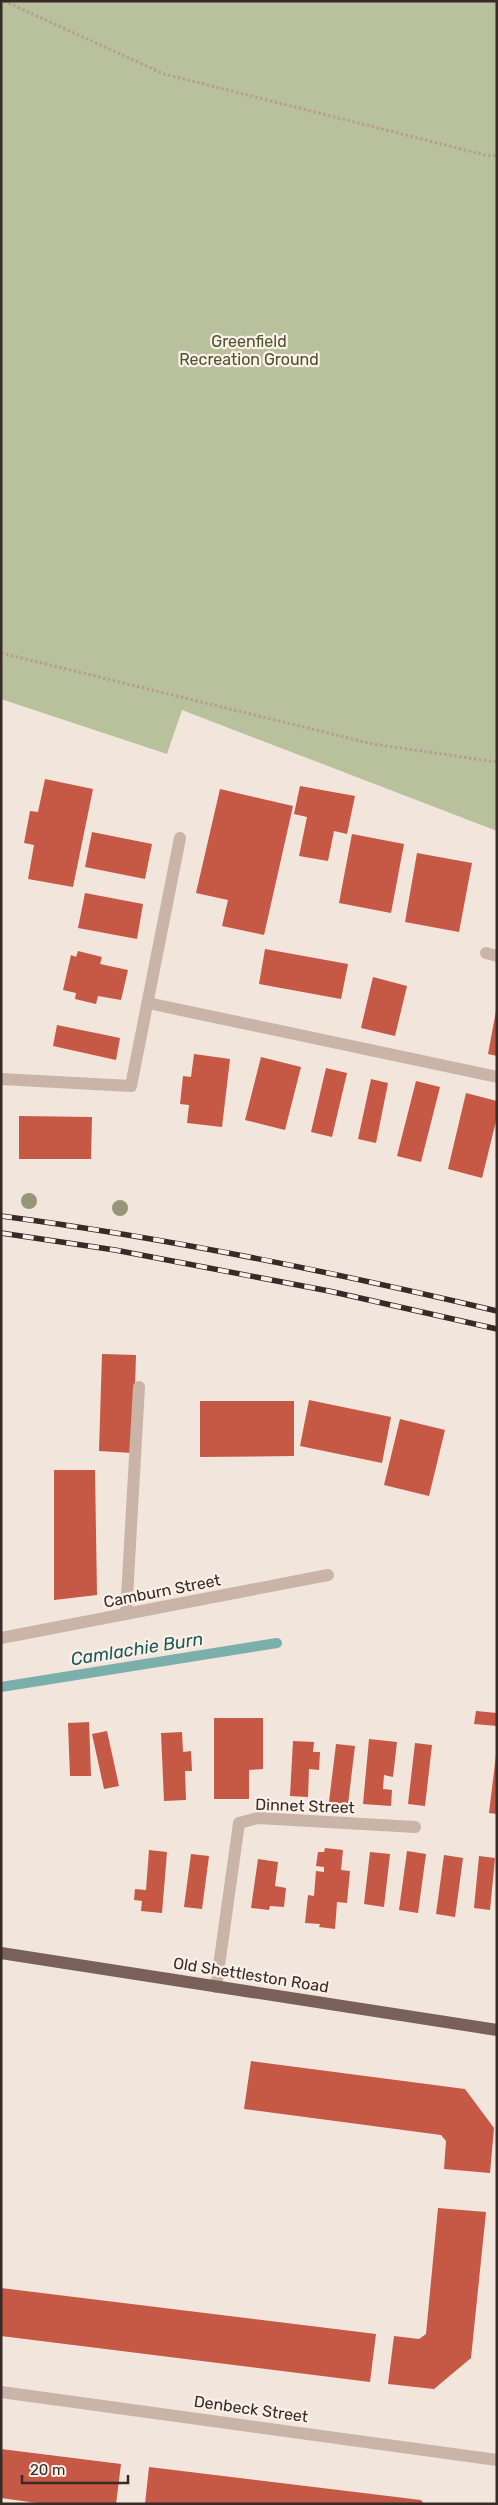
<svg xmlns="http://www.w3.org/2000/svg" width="498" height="2505" font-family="Rubik,sans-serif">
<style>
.green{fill:#b8c19c}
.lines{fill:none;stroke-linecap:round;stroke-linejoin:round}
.stream{stroke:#7bafac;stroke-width:10}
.building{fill:#c65846}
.path{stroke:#b69e92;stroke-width:3;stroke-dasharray:2.5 2.5;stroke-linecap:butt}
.service{stroke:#cab4a8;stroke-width:12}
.minor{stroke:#cab4a8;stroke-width:12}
.primary{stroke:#796159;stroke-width:12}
.rail-casing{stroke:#372b28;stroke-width:5.5}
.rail{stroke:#faf0e8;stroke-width:4;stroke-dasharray:11;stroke-linecap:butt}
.tree{fill:#96967b}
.labels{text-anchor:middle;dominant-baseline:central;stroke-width:4.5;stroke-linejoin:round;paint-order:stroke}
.park-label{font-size:16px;fill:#4a552c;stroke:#faf0e8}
.street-label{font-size:16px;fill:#372b28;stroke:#faf0e8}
.water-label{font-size:18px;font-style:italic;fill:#1d5957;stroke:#faf0e8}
</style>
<rect width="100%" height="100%" fill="#f2e5dc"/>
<path class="green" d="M1 1H497V831L182 710 167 754 1 699Z"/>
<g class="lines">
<path class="stream" d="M1 1687 277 1643"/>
</g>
<path class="building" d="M45 779 93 789 73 887 28 879 34 845 24 843 30 811 38 812Z
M300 786 355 796 347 834 334 831 328 861 299 856 307 817 294 814Z
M220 789 293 806 264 935 222 926 228 900 196 893Z
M92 832 152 844 145 879 85 867Z
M352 834 404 844 391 913 339 903Z
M417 853 472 863 459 932 405 922Z
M85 893 143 904 137 939 78 928Z
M265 949 348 964 341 999 259 984Z
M78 951 102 957 100 964 128 970 121 1000 98 996 96 1004 75 999 76 993 63 990 71 955 76 957Z
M373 977 407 986 395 1036 361 1028Z
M496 1011H497V1056L488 1054Z
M57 1025 120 1038 116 1060 53 1046Z
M194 1054 230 1059 222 1127 187 1123 189 1105 180 1104 183 1076 191 1077Z
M261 1057 301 1067 285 1130 245 1120Z
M326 1068 347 1073 332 1137 311 1132Z
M371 1079 388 1083 376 1143 358 1139Z
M416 1081 440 1087 421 1162 397 1156Z
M466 1093 497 1101V1117L482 1178 448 1169Z
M19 1116 92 1117 91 1159H19Z
M102 1354 136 1355 133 1453 99 1451Z
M309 1400 391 1417 382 1463 300 1446Z
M200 1401H294V1456L200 1457Z
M400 1419 445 1430 429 1496 384 1485Z
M54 1470H95L97 1595 54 1600Z
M476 1711 497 1713V1726L474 1724Z
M214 1718H263V1769L249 1770V1799H214Z
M89 1722 91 1776H70L68 1723Z
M107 1731 119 1786 104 1789 92 1734Z
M182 1732 183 1752 191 1751 192 1771H185L186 1800 164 1801 161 1733Z
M369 1739 397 1742 393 1777 384 1775 383 1789 392 1790 391 1806 363 1804Z
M293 1741 314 1742 313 1752H320L319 1770 309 1769 308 1797 290 1796Z
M415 1743 432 1745 425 1806 408 1804Z
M336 1744 355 1746 348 1804 329 1802Z
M496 1755H497V1814L489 1813Z
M325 1848 343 1850 341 1870 350 1871 347 1903 337 1902 335 1929 319 1927 320 1924 305 1923 308 1895 314 1896 316 1871 324 1872V1867L316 1866 318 1852H324Z
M149 1850 167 1852 162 1913 141 1911 142 1901 134 1900 135 1889 146 1890Z
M407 1851 426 1854 418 1913 399 1910Z
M370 1852 390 1854 384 1907 364 1904Z
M191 1854 209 1856 202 1909 184 1907Z
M444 1855 463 1858 455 1917 436 1914Z
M479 1856 495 1858 490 1910 474 1908Z
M258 1859 278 1862 275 1886 286 1888 284 1907 270 1906 269 1910 251 1908Z
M251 2061 465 2089 494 2128 490 2173 444 2169 446 2141 441 2135 244 2109Z
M438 2208 486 2212 471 2358 434 2389 388 2384 394 2336 419 2339 426 2334Z
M1 2288 376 2334 370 2382 1 2336Z
M1 2449 121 2464 116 2504H44L1 2498Z
M149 2467 421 2500 424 2504H145Z"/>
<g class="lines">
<path class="path" d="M4 1 164 74 485 155 497 156
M1 653 373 744 497 762"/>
<path class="service" d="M486 953 497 956
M148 1003 497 1077
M1 1079 131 1086 180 838
M126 1614 139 1387
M216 1987 239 1823 258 1818 415 1827"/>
<path class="minor" d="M1 1638 328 1575
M1 2392 497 2460"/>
<path class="primary" d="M1 1953 497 2030"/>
<defs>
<path id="rail" d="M1 1216C168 1238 333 1272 497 1311
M1 1233 115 1250 329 1291 497 1329"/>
</defs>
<use href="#rail" class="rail-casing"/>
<use href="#rail" class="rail"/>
</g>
<g class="tree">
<circle cx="29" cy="1201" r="8"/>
<circle cx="120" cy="1208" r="8"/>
</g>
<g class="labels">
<g class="park-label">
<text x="249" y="341">Greenfield<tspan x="249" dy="18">Recreation Ground</tspan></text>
</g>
<g class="street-label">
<text transform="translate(162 1591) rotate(-11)">Camburn Street</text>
<text transform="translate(305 1806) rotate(2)">Dinnet Street</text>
<text transform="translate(251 1975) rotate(9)">Old Shettleston Road</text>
<text transform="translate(251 2409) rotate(8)">Denbeck Street</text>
</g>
<g class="water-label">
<text transform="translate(137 1649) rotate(-9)">Camlachie Burn</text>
</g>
</g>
<rect width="498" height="2505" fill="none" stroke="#372b28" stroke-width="5"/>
<path d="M22 2475v8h106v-8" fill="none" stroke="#372b28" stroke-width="2.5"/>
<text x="30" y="2475" font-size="15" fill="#372b28" stroke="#faf0e8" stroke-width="4" paint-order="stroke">20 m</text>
</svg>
